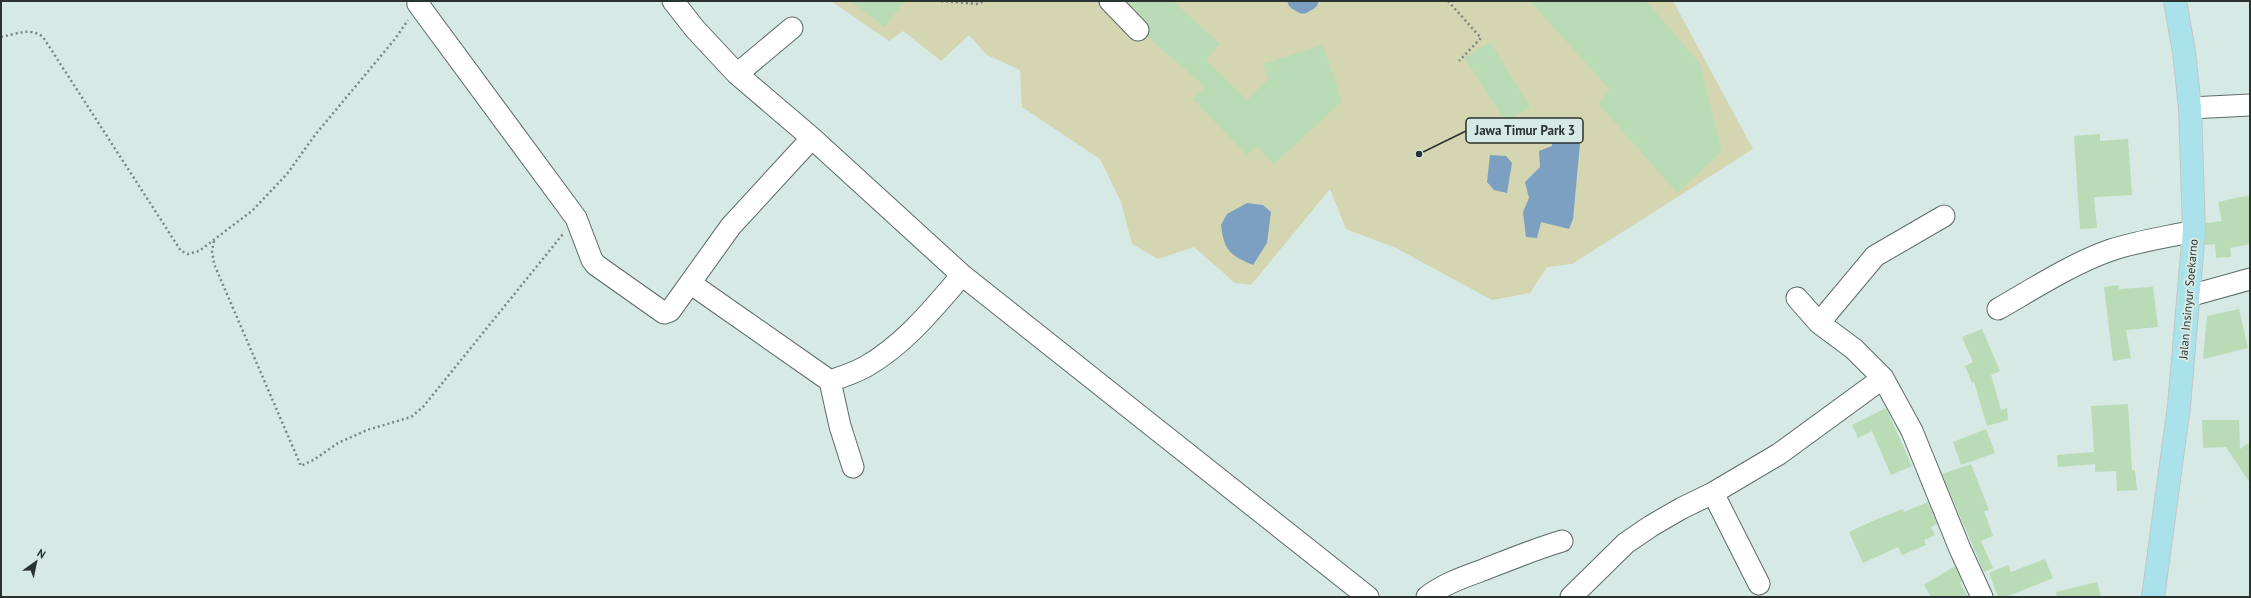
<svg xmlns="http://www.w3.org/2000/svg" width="2251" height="598" font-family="'PT Sans',sans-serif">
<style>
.green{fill:#d4d5b1}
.water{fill:#7ca0c1}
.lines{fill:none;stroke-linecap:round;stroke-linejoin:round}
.canal{stroke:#7ca0c1;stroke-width:17}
.building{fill:#b9dbb5}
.minor-casing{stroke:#5b6c67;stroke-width:23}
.major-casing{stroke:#c3c6c5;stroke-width:24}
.path{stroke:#7a8683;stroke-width:2.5;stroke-dasharray:2 3;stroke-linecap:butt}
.minor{stroke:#fff;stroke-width:21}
.major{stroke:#aae2ec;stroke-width:22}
.labels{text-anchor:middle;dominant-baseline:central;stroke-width:4;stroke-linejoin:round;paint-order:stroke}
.street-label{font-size:12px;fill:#2a3230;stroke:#d7e9e4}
.leader{fill:none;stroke:#2a3230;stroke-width:1.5}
.callout-dot{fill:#2a3230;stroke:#d7e9e4;stroke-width:1.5}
.callout{fill:#d7e9e4;stroke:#2a3230;stroke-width:1.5}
.callout-label{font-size:13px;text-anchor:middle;font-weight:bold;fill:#2a3230}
</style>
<rect width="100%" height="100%" fill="#d7e9e4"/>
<path class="green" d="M831 1H1673L1753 149 1572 264 1547 267 1530 293 1492 300 1396 248 1346 229 1330 189 1251 285 1235 283 1194 247 1158 259 1132 244 1121 202 1100 159 1022 107 1020 70 987 55 969 35 941 61 903 31 889 41Z"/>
<path class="water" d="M1581 133 1573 219 1569 229 1541 222 1537 238 1526 237 1523 212 1529 198 1525 182 1540 167 1539 151 1552 146 1553 137Z
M1490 155 1506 156 1512 163 1507 193 1494 190 1487 182Z
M1247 203 1263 205 1271 212 1267 243 1253 265C1230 255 1224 251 1221 225L1227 214Z"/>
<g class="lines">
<path class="canal" d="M1296 1 1303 5 1310 1"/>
</g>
<path class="building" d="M850 1H904L885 27Z
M1127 1H1173L1220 44 1206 60 1247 100 1268 79 1263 64 1323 45 1342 101 1274 164 1257 146 1247 155 1193 99 1205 87 1148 37 1150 27 1147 22Z
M1530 1H1646L1700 64 1722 151 1677 193 1598 103 1610 90Z
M1490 42 1530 107 1506 122 1465 58Z
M2100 134V141L2128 139 2132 195 2094 197 2097 228 2080 229 2074 136Z
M2250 195V244L2230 248 2231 257 2216 258 2215 244 2205 245 2206 223 2222 221 2218 202Z
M2118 285 2119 289 2153 287 2158 327 2126 330 2131 358 2113 361 2104 287Z
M2239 309 2248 348 2203 359 2207 316Z
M1982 329 2000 371 1991 375 2001 410 2007 408 2008 420 1987 426 1974 382 1972 383 1965 366 1973 362 1962 337Z
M2128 404 2132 470H2135L2137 490 2117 491 2116 471 2095 472V464L2058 467 2057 455 2094 452 2091 406Z
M1886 408 1912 466 1891 475 1872 431 1858 438 1852 425Z
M2202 420H2239L2240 449 2250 442V483L2226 447 2203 448Z
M1986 429 1995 453 1961 465 1953 442Z
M1971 464 1989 510 1984 511 1993 536 1981 541 1993 568 1984 572 1942 474Z
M1928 502 1937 524 1931 527 1935 535 1924 540 1926 545 1902 555 1898 547 1863 563 1849 532 1875 520 1903 509 1904 512Z
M2045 559 2053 578 2006 597H1998L1989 573 2008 565 2011 572Z
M1955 566 1962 582 1960 583 1968 597H1931L1924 585Z
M2097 582 2101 597H2057L2056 592Z"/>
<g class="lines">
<defs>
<path id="minor" d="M420 1 418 4 576 218 592 260 596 265 664 313 670 311 731 226 812 138
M673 1 695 29 737 74 812 138 962 275 1368 597
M1110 1 1138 30
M737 74 792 28
M2190 108 2250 105
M690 283 830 381 840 426 853 467
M2189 296 2250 279
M1797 298 1819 323 1854 349 1883 378 1912 431 1960 549 1982 597
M1998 309C2033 289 2073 263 2111 250 2138 241 2167 237 2194 231
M1819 323 1875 256 1944 216
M830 381C842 377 854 373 865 367 904 345 933 309 962 275
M1713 493 1759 584
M1427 597C1443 584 1464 577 1483 570 1509 560 1535 549 1562 541
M1571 597 1626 543 1651 526 1682 508 1713 493 1779 454 1883 378"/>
<path id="major" d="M2153 597 2179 406 2194 231 2190 108 2184 52 2175 1"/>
</defs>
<use href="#minor" class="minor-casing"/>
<use href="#major" class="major-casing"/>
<path class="path" d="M941 1 978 4 984 1
M1448 1 1481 38 1459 61
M1 37C16 34 30 27 43 37L181 251 188 254 199 251 252 211 287 174 315 135 395 39 408 20
M214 241 212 251 214 264 301 466 315 459 338 443 367 430 411 417 423 407 563 234"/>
<use href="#minor" class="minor"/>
<use href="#major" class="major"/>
</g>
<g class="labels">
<g class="street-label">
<text transform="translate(2188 299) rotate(-85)">Jalan Insinyur Soekarno</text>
</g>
</g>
<path class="leader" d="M1419 154L1466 131"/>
<circle class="callout-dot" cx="1419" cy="154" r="4"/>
<rect class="callout" x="1466" y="118" width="117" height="25" rx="4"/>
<g class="callout-label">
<text x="1525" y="135">Jawa Timur Park 3</text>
</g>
<rect width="2251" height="598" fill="none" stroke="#2a3230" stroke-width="4"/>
<g transform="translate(36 562) rotate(33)" stroke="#d7e9e4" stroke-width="3" paint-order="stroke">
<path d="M0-3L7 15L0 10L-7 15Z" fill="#2a3230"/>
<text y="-6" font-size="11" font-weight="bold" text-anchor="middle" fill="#2a3230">N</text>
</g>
</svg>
